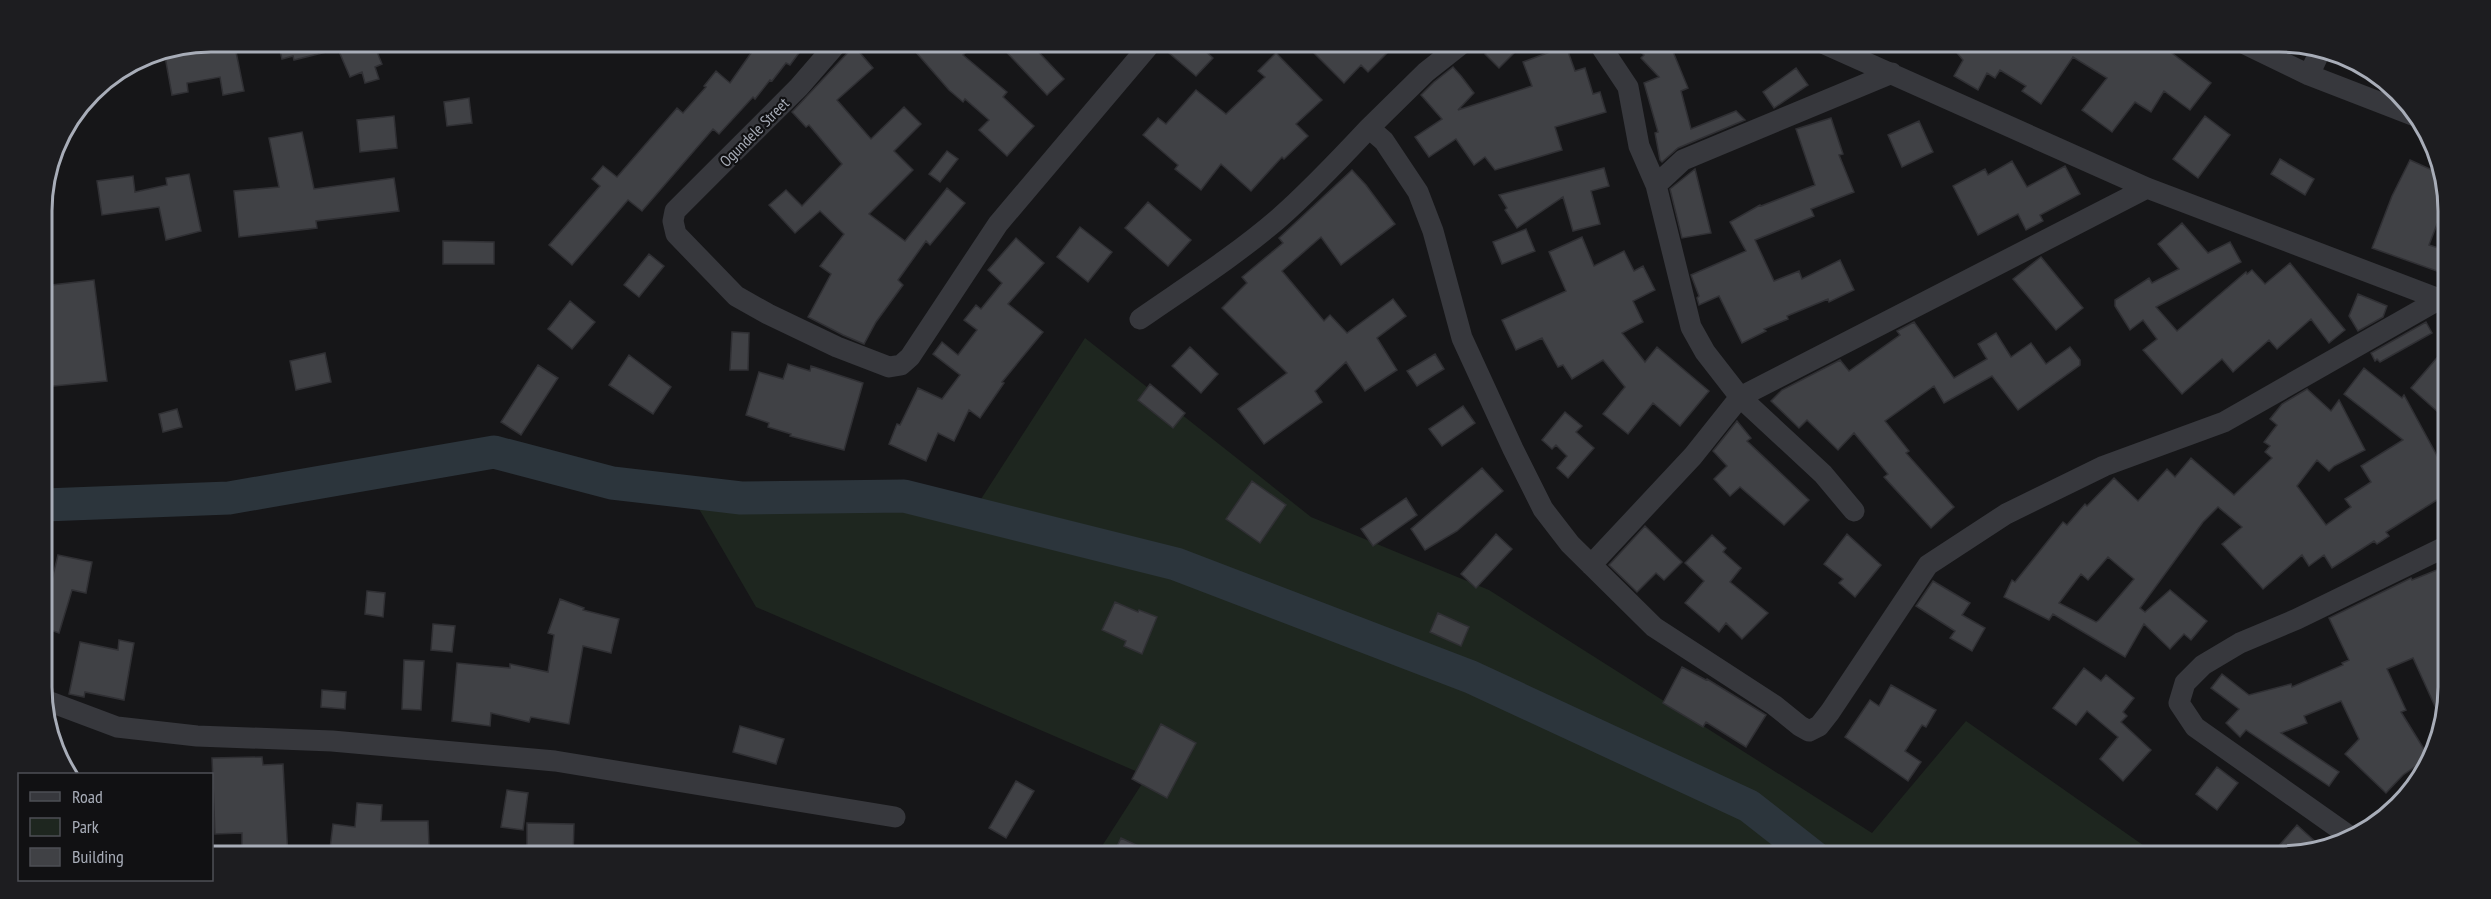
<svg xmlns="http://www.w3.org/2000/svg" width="2491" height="899" font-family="'PT Sans Narrow',sans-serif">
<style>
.green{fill:#1e261f}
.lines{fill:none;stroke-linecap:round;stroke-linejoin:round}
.river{stroke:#2c353c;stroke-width:33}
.building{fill:#404145;stroke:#303034;stroke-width:1.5;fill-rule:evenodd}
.minor{stroke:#37383d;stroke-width:21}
.labels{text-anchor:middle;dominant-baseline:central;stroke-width:4.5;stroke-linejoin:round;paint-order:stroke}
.street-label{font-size:16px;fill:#a8adb8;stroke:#111113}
.rim{fill:none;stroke:#a8adb8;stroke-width:3}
</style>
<rect width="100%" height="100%" fill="#161618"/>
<path class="green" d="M1085 338 1311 517 1489 590 1872 833 1966 721 2160 857H1095L1147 776 756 607 684 483 972 513Z"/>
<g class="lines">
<path class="river" d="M44 505 229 498 494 452 612 483 741 498 904 496 1176 564 1471 677 1749 806 1814 857"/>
</g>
<path class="building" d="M211 42H234L244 91 223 95 220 77 187 83 188 92 172 95 164 51Z
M278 42H373L382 64 375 67 379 79 365 83 362 72 350 77 338 49 294 60 293 56 282 59Z
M762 42H807L790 65 786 63 772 81 770 80 755 99 753 97 719 134 713 129 642 211 628 200 572 265 549 245 600 186 592 179 603 166 617 177 677 108 683 113 706 87 704 86 716 71 730 83 756 46 758 47Z
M907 42H957L966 52 963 55 1007 92 1003 97 1034 126 1007 156 979 130 989 120 965 99 963 102 949 90Z
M997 42H1029L1064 79 1047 95Z
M1179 42H1195L1213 58 1196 76 1169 53Z
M1303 42H1398L1368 72 1361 65 1344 83Z
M1496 42H1525L1499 68 1485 54Z
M1630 42H1669L1688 88 1681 91 1691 129 1736 111 1745 120 1678 148 1662 162 1660 160 1655 133 1658 132 1644 83 1659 77 1641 58 1644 55Z
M1948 42H2173L2168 50 2211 83 2190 110 2164 91 2151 112 2135 102 2112 132 2082 110 2107 78 2073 57 2041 104 2022 91 2026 86 2000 70 1995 78 1987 73 1978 90 1954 76 1963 60Z
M854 46 873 68 837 100 871 139 904 107 921 124 894 151 913 170 869 214 905 241 947 188 965 203 930 245 926 241 898 280 903 285 876 322 864 344 843 335 808 317 831 274 820 266 844 234 820 211 795 233 769 205 786 190 802 206 842 164 809 125 806 127 792 112Z
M1566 46 1575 71 1585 68 1593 94 1600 92 1606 112 1555 127 1562 150 1495 170 1485 157 1474 165 1456 139 1429 157 1415 137 1442 119 1421 95 1434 82 1453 67 1461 76 1474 93 1458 110 1532 86 1523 62Z
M1276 53 1322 100 1296 124 1308 136 1284 159 1282 157 1251 191 1221 164 1201 190 1175 169 1178 165 1143 135 1158 118 1166 124 1196 90 1226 114 1265 77 1258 71Z
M1796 68 1808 85 1774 108 1763 92Z
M469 98 472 123 447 126 444 102Z
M394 116 397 148 360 152 357 120Z
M2205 116 2230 135 2198 178 2173 159Z
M1831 118 1843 154 1839 155 1854 192 1811 209 1814 216 1755 240 1774 281 1799 271 1802 279 1840 260 1854 290 1829 302 1828 299 1787 316 1788 319 1764 329 1766 331 1742 343 1719 296 1699 305 1697 298 1699 296 1691 275 1746 251 1730 222 1760 205 1761 206 1815 185 1796 129Z
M1919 121 1933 152 1902 167 1888 135Z
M302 132 314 189 394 178 399 211 316 221 317 228 239 237 234 191 279 187 269 138Z
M947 151 958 159 940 182 929 174Z
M2280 159 2314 179 2305 195 2271 174Z
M2410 160 2432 170 2435 161 2448 189V222L2439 219 2429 245 2448 251V275L2372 248 2392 196Z
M2012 161 2027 187 2065 166 2080 194 2040 215 2043 221 2026 230 2018 214 1978 235 1953 186 1985 169 1988 175Z
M1604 168 1609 186 1591 191 1600 224 1573 231 1563 197 1517 228 1505 210 1507 208 1499 195Z
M1695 169 1711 233 1682 238 1670 189Z
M1352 170 1366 185 1395 224 1341 265 1321 237 1282 271 1324 321 1330 315 1347 333 1393 299 1406 316 1377 338 1397 370 1365 391 1346 362 1315 391 1322 402 1264 444 1238 409 1287 373 1222 308 1247 283 1242 277 1283 243 1279 238Z
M189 174 201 231 166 240 159 207 102 215 97 181 133 176 135 192 167 185 166 178Z
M1148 202 1191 240 1168 266 1125 228Z
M2182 223 2208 253 2230 242 2241 262 2156 307 2177 331 2246 272 2247 274 2252 270 2265 284 2290 263 2345 330 2329 343 2311 319 2277 349 2269 340 2233 372 2222 359 2182 394 2143 350 2157 339 2143 320 2130 330 2115 306V300L2149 278 2152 283 2179 269 2158 244Z
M1080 227 1112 252 1088 282 1057 257Z
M1526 229 1535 251 1502 264 1493 242Z
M1582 237 1594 266 1624 251 1634 271 1643 266 1655 290 1633 301 1643 322 1622 333 1645 362 1657 347 1709 391 1680 426 1653 403 1628 434 1603 414 1625 387 1603 360 1572 379 1563 365 1558 367 1542 338 1516 350 1502 320 1566 291 1549 252Z
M1016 238 1044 263 1008 304 1043 332 1002 382 1004 383 980 418 969 410 954 441 938 433 926 461 889 444 897 424 900 425 918 388 942 399 960 375 933 354 942 342 958 355 977 330 964 320 976 305 981 309 1002 283 988 270Z
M443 241 494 242V264H443Z
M649 254 664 266 639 297 624 285Z
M2041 257 2083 308 2056 330 2013 279Z
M94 280 107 381 43 387V286Z
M2358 294 2387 306 2383 317 2358 331 2349 316Z
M570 301 595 322 572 349 548 329Z
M1914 322 1954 378 1987 359 1978 344 1996 333 2011 357 2031 343 2046 364 2070 347 2080 360V365L2018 410 1992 376 1944 403 1934 386 1885 421 1909 451 1906 453 1954 507 1931 528 1884 477 1888 474 1854 433 1838 450 1807 420 1799 428 1771 401 1782 390 1840 360 1849 371 1900 335 1897 331Z
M2426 322 2432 333 2380 362 2377 359 2375 361 2371 353Z
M732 332 749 333 748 370H730Z
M2448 345V401L2439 413 2411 388Z
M1190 347 1218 374 1201 393 1172 366Z
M325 353 331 382 296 390 290 361Z
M1435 354 1444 369 1417 386 1407 371Z
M629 355 671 387 653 414 609 385Z
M788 364 810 371 811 366 863 383 844 450 790 436 791 434 768 427 769 423 746 415 759 372 783 379Z
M538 365 558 378 521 435 501 422Z
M2364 368 2402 398 2404 395 2448 476V493L2386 532 2389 536 2377 544 2374 541 2332 568 2324 555 2309 566 2302 555 2263 589 2222 544 2242 527 2218 507 2203 522 2140 608 2145 612 2170 590 2207 621 2191 640 2184 634 2170 649 2144 624 2125 657 2053 614 2049 620 2004 597 2012 580 2015 582 2063 522 2067 525 2085 504 2087 506 2114 478 2138 501 2167 469 2175 477 2191 458 2234 495 2272 458 2265 452 2270 446 2264 442 2277 425 2270 419 2282 404 2307 389 2331 411 2339 400 2365 450 2334 466 2329 471 2317 460 2297 486 2326 525 2351 507 2345 499 2371 482 2361 466 2403 440 2344 394ZM2108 557 2134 579 2099 620 2096 622 2059 603 2081 574 2088 580Z
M1150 384 1185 413 1173 428 1138 400Z
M1463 406 1475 423 1442 446 1429 429Z
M177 409 182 427 163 432 159 414Z
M1565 412 1582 426 1576 432 1594 448 1568 478 1557 468 1567 456 1556 445 1552 449 1542 440Z
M1737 421 1751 438 1747 441 1809 500 1784 525 1740 487 1730 496 1714 479 1727 466 1713 451Z
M1482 468 1503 491 1457 531 1425 550 1411 529Z
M1252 481 1286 505 1260 543 1226 519Z
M1406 498 1417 515 1373 546 1361 529Z
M1645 526 1682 562 1664 580 1656 573 1637 592 1609 565Z
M1496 534 1512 549 1476 588 1461 574Z
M1847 534 1881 565 1855 597 1839 583 1843 579 1824 564Z
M1712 535 1726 548 1723 552 1741 568 1730 582 1768 613 1742 639 1726 623 1719 632 1685 603 1704 581 1685 563Z
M58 555 92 562 86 593 72 590 59 633 45 628V608Z
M2449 565V646L2440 650 2449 670V688L2443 724 2413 658 2387 669 2406 710 2401 712 2429 757 2403 775 2386 793 2345 754 2359 739 2341 701 2304 716 2307 723 2281 733 2339 772 2329 786 2246 730 2240 737 2226 723 2239 709 2211 688 2222 674 2249 695 2291 684 2292 687 2343 665 2342 663 2349 660 2329 618 2411 578 2412 580Z
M1933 581 1970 603 1962 615 1985 628 1972 651 1950 638 1955 631 1916 606Z
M367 591 385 593 383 617 365 614Z
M560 599 584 608 583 610 619 619 611 653 583 646 569 724 531 717 529 722 491 713 490 726 452 721 457 663 510 668V664L548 672 554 635 548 633Z
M1115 602 1138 612 1139 610 1157 617 1142 654 1124 646 1126 641 1102 630Z
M1438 613 1469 627 1461 646 1430 632Z
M433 624 455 626 452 652 431 650Z
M119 640 134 643 124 700 85 692 84 697 69 694 80 642 118 650Z
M404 660 424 661 421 710 402 709Z
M1682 667 1706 680 1707 679 1766 715 1746 747 1706 722 1703 727 1663 703Z
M2084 668 2101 681 2106 675 2134 698 2123 712 2127 716 2121 722 2151 750 2123 781 2100 759 2118 737 2087 711 2076 725 2053 708Z
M1891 685 1936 710 1926 727 1922 725 1905 751 1921 762 1908 781 1845 737 1870 700 1879 706Z
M322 690 346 692 345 709 321 707Z
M1161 724 1196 743 1167 798 1132 779Z
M740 726 784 739 776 764 733 752Z
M262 757 263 765 283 764 288 857H242V833L215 834 212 758Z
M2217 767 2238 783 2217 810 2196 794Z
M1016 781 1034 791 1006 838 989 828Z
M507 790 528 793 523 830 501 827Z
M357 803 382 805 381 821H428L429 845 398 846 397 857H329L333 824 355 827Z
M527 823 574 824 573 857H527Z
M2297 825 2320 846 2290 857H2269Z
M1121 838 1162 857H1112Z"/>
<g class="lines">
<path class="minor" d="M838 42 799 87 675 211 673 221 676 234 736 296 768 314 837 347 889 367 901 365 910 357 998 224 1152 42
M1464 42 1426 72 1369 128 1384 141 1418 192 1433 231 1462 338 1513 449 1543 509 1570 544 1654 627 1774 705 1800 726 1809 731 1819 726 1830 712 1928 565 2006 514 2104 466 2224 422 2440 299
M1598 42 1628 87 1639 146 1656 185 1691 327 1705 352 1740 397 1823 474 1854 511
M1820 42 2147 188 2447 302
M2241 42 2309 75 2415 116
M2309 75 2321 49
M1656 185 1683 160 1892 73
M1140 319C1186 287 1235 256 1278 219 1310 191 1340 159 1369 128
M1591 565 1693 456 1740 397 2147 188
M45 700 117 727 197 736 332 741 555 761 895 817
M2348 835 2195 727 2179 703 2185 683 2203 665 2240 643 2297 619 2449 545"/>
</g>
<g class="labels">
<g class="street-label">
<text transform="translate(754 132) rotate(-45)">Ogundele Street</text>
</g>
</g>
<path d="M0 0H2491V899H0ZM211 52H2279A159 159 0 0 1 2438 211V687A159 159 0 0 1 2279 846H211A159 159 0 0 1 52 687V211A159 159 0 0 1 211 52Z" fill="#1d1d20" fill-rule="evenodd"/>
<path class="rim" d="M211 52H2279A159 159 0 0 1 2438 211V687A159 159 0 0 1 2279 846H211A159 159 0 0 1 52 687V211A159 159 0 0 1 211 52Z"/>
<rect x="18" y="773" width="195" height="108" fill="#111113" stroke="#4d4f55" stroke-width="1.5"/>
<rect x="30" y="792" width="30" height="9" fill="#37383d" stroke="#4d4f55" stroke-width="1.5"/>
<text x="72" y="803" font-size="18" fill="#a8adb8">Road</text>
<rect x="30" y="818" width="30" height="18" fill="#1e261f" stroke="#4d4f55" stroke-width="1.5"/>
<text x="72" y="833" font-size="18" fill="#a8adb8">Park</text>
<rect x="30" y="848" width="30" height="18" fill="#404145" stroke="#4d4f55" stroke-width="1.5"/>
<text x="72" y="863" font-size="18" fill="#a8adb8">Building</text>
</svg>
